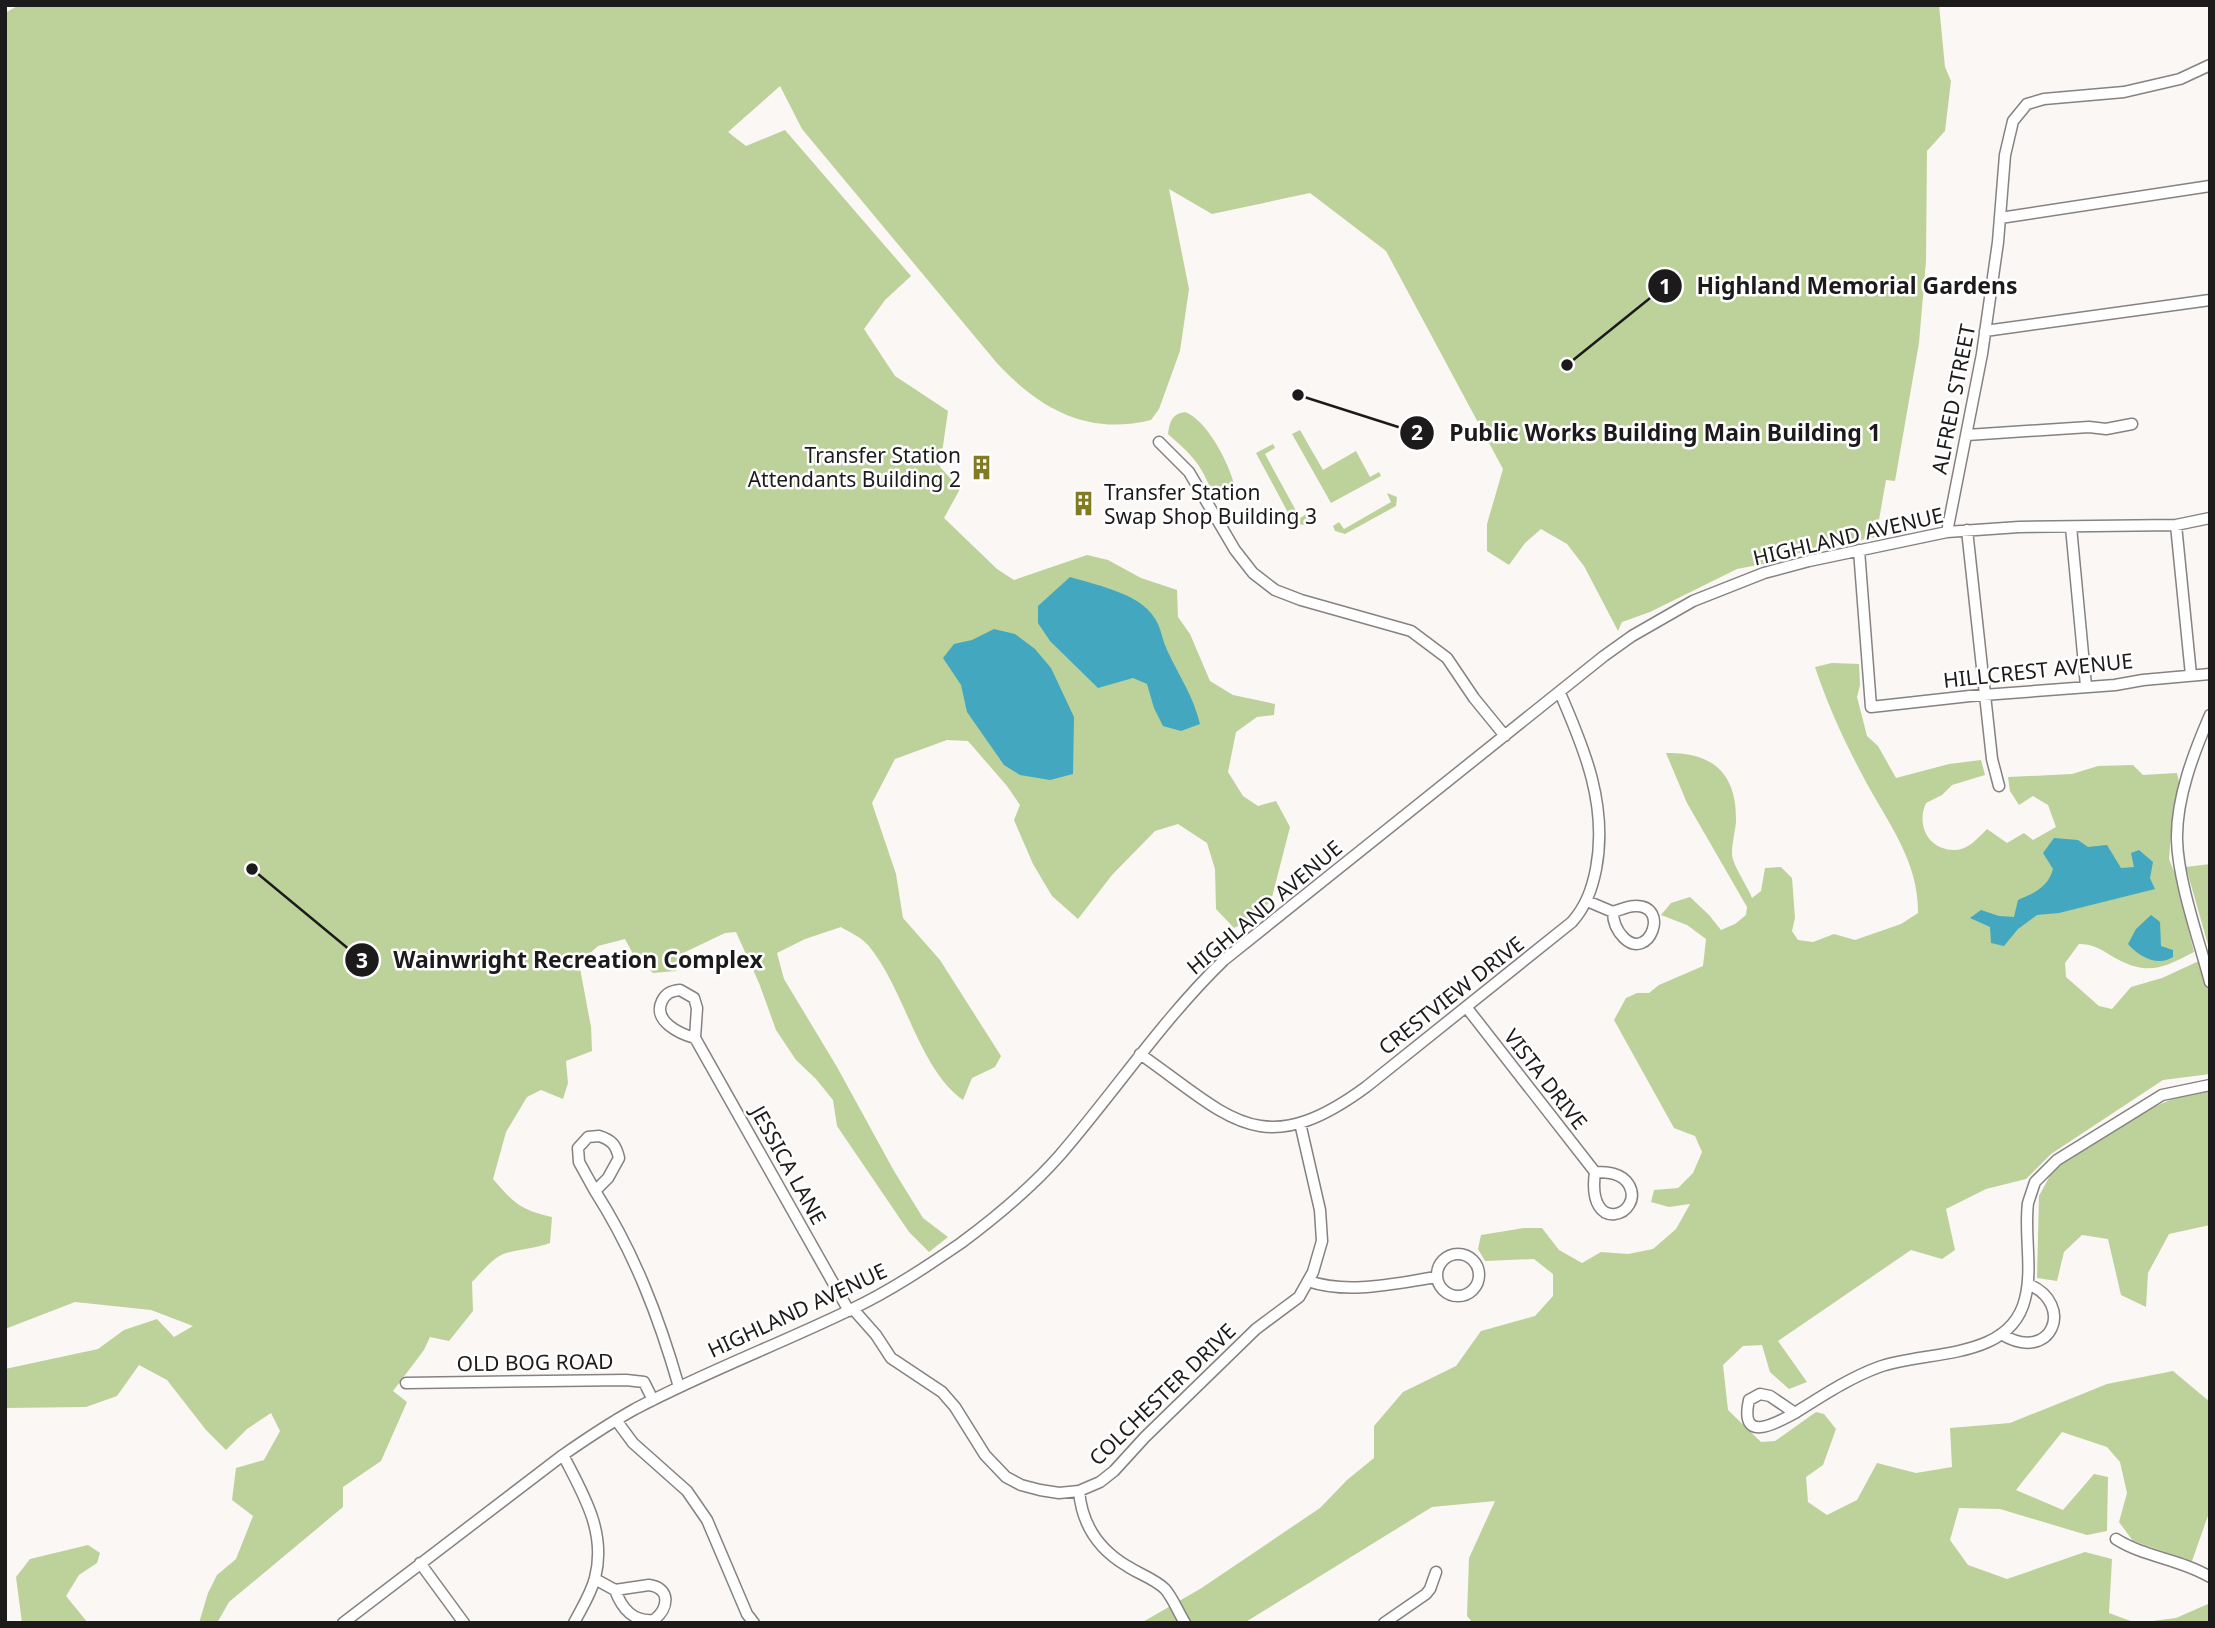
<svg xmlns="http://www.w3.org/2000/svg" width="2215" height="1628" font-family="'Noto Sans',sans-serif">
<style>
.green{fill:#bcd29a}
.water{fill:#42a7bf}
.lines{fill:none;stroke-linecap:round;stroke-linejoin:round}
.minor-casing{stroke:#858281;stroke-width:13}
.minor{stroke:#fff;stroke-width:10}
.labels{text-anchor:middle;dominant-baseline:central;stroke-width:5;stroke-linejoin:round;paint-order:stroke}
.street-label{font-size:21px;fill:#1c1a1a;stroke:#fff}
.poi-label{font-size:21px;fill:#1c1a1a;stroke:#fff;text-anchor:end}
.leader{fill:none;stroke:#1c1a1a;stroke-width:2.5}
.callout-dot{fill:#1c1a1a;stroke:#fff;stroke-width:2.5}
.mark-label{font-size:21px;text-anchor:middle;font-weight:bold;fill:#fff}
.callout-label{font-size:23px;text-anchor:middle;font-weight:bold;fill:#1c1a1a;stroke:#fff;stroke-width:5;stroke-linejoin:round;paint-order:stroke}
</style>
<rect width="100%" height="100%" fill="#fbf7f5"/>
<path class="green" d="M19 5H1939L1945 67 1951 81 1945 131 1927 151 1926 261 1919 343 1895 481 1886 480 1876 537 1806 551 1768 563 1737 569 1650 612 1622 622 1618 631 1584 566 1567 544 1541 529 1525 543 1509 565 1487 551V524L1503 469 1386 251 1310 193 1212 214 1169 189 1189 289 1180 351 1159 409 1151 420C1087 436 1038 408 996 362L802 129 780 86 728 132 746 146 785 130 911 276 885 300 864 329 895 376 948 411 940 467 960 489 944 518 997 569 1014 580 1087 555 1108 560 1141 578 1177 590 1178 617 1190 634 1210 681 1233 695 1275 704 1274 715 1257 717 1236 732 1228 772 1243 796 1258 806 1276 801 1290 827 1271 901 1250 920 1234 928 1216 909 1215 869 1207 843 1178 824 1155 831 1112 875 1078 919 1052 896 1033 864 1014 820 1020 805 1007 786 968 741 947 740 895 759 872 803 896 874 903 918 940 960 1001 1056 995 1067 972 1078 963 1100C918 1068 905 989 868 945 861 937 849 932 841 927L805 939 777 953 784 979 837 1067 894 1171 923 1218 948 1237 929 1252 909 1232 837 1126 833 1100 816 1079 796 1060 776 1030 759 983 736 932 725 933 681 954 676 971 653 973 633 954 625 939 598 946 579 963 591 1027 592 1051 566 1061 568 1083 563 1099 541 1090 527 1097 506 1132 493 1179C514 1203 520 1210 552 1217L550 1243C536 1248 521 1249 506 1253 493 1257 482 1272 472 1282L473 1311 449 1341 430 1337 424 1350 393 1391 407 1402 381 1461 343 1487V1507L229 1602 217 1623H199L208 1593 217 1575 236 1559 253 1516 232 1500 236 1468 264 1460 280 1431 271 1413 247 1429 226 1450 206 1430 167 1380 139 1365 117 1396 86 1407 5 1408V1369L98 1349 124 1330 157 1319 174 1337 193 1326 151 1310 75 1302 5 1329V13Z
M1185 412C1206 419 1229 463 1234 484L1222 496 1216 495C1209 488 1207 479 1202 471 1193 455 1181 446 1168 434 1170 421 1172 414 1185 412Z
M1300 430 1323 470 1356 451 1370 477 1379 472 1381 476 1331 503 1292 434Z
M1273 444 1275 448 1265 454 1300 518 1310 512 1316 522 1311 526 1297 524 1292 520 1256 453Z
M1387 493 1397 497 1396 506 1345 534 1335 531 1333 526 1339 522 1344 529 1391 502Z
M1832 663 1859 664 1860 685 1857 697 1867 736 1878 746 1896 778 1949 764 1981 760 1985 775 1952 785 1942 795 1926 803C1916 825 1928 850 1955 850 1968 850 1978 838 1987 829L2007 843 2024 833 2033 840 2056 827 2048 805 2033 796 2019 805 2010 791 2008 777 2072 774 2098 766 2133 765 2143 775 2177 773 2180 786 2173 808 2169 859 2175 874 2194 952C2160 970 2145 976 2110 955 2099 948 2092 944 2079 944L2065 963 2066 977 2099 1006 2112 1009 2131 987 2162 978 2199 961 2210 972V1074L2163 1080 2051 1154 2026 1179 1986 1189 1946 1209 1955 1250 1942 1259 1911 1250 1778 1341 1807 1382 1789 1389 1770 1372 1762 1345 1743 1346 1723 1365 1728 1410 1761 1442 1775 1441 1816 1412 1824 1414 1836 1429 1823 1465 1806 1477 1808 1502 1827 1515 1857 1500 1877 1463 1916 1473 1952 1467 1950 1428 2010 1423 2107 1384 2173 1371 2210 1402V1510L2192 1561 2133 1541 2119 1522 2127 1493 2120 1462 2107 1447 2062 1432 2016 1490 2063 1510 2094 1474 2108 1477 2107 1531 2087 1535 2000 1509 1959 1508 1950 1540 1968 1565 2007 1579 2085 1552 2112 1559 2109 1613 2136 1623 2176 1618 2208 1604 2210 1623H1473L1467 1616 1469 1558 1495 1501 1432 1507 1244 1623H1141L1200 1589 1320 1508 1347 1480 1374 1458V1426L1403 1392 1456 1366 1481 1331 1535 1316 1553 1296V1274L1534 1259 1485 1261 1478 1249 1481 1235 1524 1228H1542L1559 1250 1582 1263 1601 1252 1628 1254 1653 1249 1676 1229 1690 1204 1669 1207 1651 1202 1654 1190 1678 1188 1693 1173 1702 1152 1695 1136 1674 1128 1614 1020 1626 998 1637 993H1649L1659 985 1703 966 1706 939 1687 925 1661 915 1671 903 1690 897 1709 915 1721 930 1735 924 1746 915 1747 907 1687 803 1666 753C1713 752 1737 773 1736 822 1735 832 1732 843 1732 854 1732 864 1748 887 1752 898L1761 891 1765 868 1781 867 1792 878 1795 918 1792 931 1798 940 1813 942 1834 934 1855 940 1901 924 1918 913C1919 862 1888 823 1865 780 1845 743 1828 706 1815 667Z
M2210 864V952L2186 867Z
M2210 1091V1225L2169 1234 2148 1273 2146 1307 2121 1295 2108 1239 2082 1235 2064 1252 2057 1281 2037 1278 2039 1196 2053 1170 2142 1112 2182 1095Z
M88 1545 100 1553 97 1563 79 1575 66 1596 88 1623H22L16 1577 30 1559Z"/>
<path class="water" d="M1070 577C1099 586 1145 594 1158 624 1162 633 1163 642 1167 650 1179 676 1193 695 1200 724L1181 731 1163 726 1154 708 1147 684 1133 678 1098 688 1050 641 1038 623V606Z
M994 629 1015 634 1035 649 1051 668 1074 717 1073 774 1050 780 1020 775 1004 765 967 712 961 685 943 658 954 644 972 640Z
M2054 838 2078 840 2088 847 2107 845 2121 868 2134 867 2131 853 2139 850 2153 862 2150 878 2155 889 2059 913 2037 915 2018 929 2004 946 1991 943 1990 927 1970 918 1981 910 1999 916 2014 917 2018 900C2035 893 2048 887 2053 869L2043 853Z
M2151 915 2160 922 2161 946 2173 950V957C2158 967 2139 957 2128 944L2136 929Z"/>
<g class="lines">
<defs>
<path id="minor" d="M2000 218 2210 186
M1985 331 2210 300
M1967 435 2089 427 2106 429 2132 424
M1159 442 1189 472 1235 550 1253 573 1275 590 1301 600 1411 631 1447 658 1474 698 1505 736
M2176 525 2191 675
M2071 527 2086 686
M1967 530 1992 759 1999 786
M1947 532 1982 354 1998 242 2005 155 2013 121 2027 104 2044 99 2124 92 2180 79 2210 65
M1859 550 1871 707 1970 696 2115 685 2143 680 2210 674
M2210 715C2194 752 2176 798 2177 840 2178 881 2199 940 2210 982
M1587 901 1613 912C1620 910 1628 906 1635 906 1671 905 1649 962 1624 938 1617 931 1613 921 1613 912
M680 990 694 998 697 1008 695 1038C680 1034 652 1021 662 1001 666 993 671 991 680 990Z
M1467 1008 1595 1172
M695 1038 849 1311
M1140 1054C1230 1117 1261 1164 1366 1087L1572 922C1586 906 1592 889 1596 869 1608 806 1585 750 1560 693
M599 1136C612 1140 616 1145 619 1158L608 1178 595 1191 579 1162 578 1148 588 1137Z
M1595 1172C1608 1172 1622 1173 1629 1185 1645 1214 1586 1238 1595 1172Z
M595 1191C634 1252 659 1317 679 1387
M1437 1275a21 21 0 1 1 42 0a21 21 0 1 1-42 0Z
M1308 1281C1349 1295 1396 1283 1437 1277
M853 1309 876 1335 891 1358 942 1392 955 1407 985 1455 1006 1477 1021 1485 1040 1490 1059 1493 1079 1491 1100 1482 1114 1471 1145 1437 1256 1329 1299 1297 1313 1272 1322 1241 1320 1210 1300 1123
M2001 1334C2052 1365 2076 1304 2028 1284
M406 1383 626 1380 644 1382 653 1400
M1760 1394 1770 1396 1795 1413C1775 1424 1739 1444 1749 1400Z
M1795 1413C1822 1396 1849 1378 1879 1367 1926 1350 2010 1361 2025 1299 2033 1268 2024 1235 2028 1203L2035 1182 2057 1160 2162 1095 2210 1085
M616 1420 633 1443 687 1491 707 1520 747 1614 754 1623
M563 1455C583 1494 607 1532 595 1578 591 1594 581 1609 574 1623
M1079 1491C1082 1525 1098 1549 1127 1566 1139 1574 1155 1579 1165 1589 1173 1598 1178 1612 1185 1623
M2116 1539C2144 1557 2180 1559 2210 1577
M420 1563 464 1623
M595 1579 615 1590
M649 1585C671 1588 669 1608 654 1620 633 1622 622 1609 615 1590Z
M343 1623 563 1455C586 1439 610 1423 635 1409 705 1372 780 1344 852 1309 890 1291 926 1267 961 1243 996 1217 1031 1188 1060 1155 1116 1090 1163 1019 1224 960L1604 656 1632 636 1693 601 1764 573 1809 561 1947 532 2019 527 2176 525 2210 518
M1384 1623 1426 1594 1430 1589 1436 1572"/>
</defs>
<use href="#minor" class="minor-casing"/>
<use href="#minor" class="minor"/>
</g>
<defs>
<symbol id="building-bare" viewBox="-9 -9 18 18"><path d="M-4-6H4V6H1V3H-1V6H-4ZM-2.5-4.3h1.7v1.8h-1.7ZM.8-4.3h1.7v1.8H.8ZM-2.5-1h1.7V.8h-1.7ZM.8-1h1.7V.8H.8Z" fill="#837b21" stroke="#fff" stroke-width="2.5" paint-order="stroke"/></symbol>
</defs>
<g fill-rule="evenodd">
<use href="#building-bare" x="964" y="450" width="35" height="35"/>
<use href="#building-bare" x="1066" y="486" width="35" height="35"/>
</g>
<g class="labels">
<g class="street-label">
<text transform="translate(1953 399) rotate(-79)">ALFRED STREET</text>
<text transform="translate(1848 536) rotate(-13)">HIGHLAND AVENUE</text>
<text transform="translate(2038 670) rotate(-6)">HILLCREST AVENUE</text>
<text transform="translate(1264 907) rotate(-40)">HIGHLAND AVENUE</text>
<text transform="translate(1451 995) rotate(-38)">CRESTVIEW DRIVE</text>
<text transform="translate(1546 1079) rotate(52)">VISTA DRIVE</text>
<text transform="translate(789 1165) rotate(61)">JESSICA LANE</text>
<text transform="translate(797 1310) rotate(-25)">HIGHLAND AVENUE</text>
<text transform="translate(535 1362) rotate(-1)">OLD BOG ROAD</text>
<text transform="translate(1162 1394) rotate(-44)">COLCHESTER DRIVE</text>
</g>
<g class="poi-label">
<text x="961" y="455">Transfer Station<tspan x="961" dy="24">Attendants Building 2</tspan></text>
<text x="1104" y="492" text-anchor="start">Transfer Station<tspan x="1104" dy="24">Swap Shop Building 3</tspan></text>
</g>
</g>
<path class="leader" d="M1567 365L1665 286M1298 395L1417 433M252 869L362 960"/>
<g class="callout-dot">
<circle cx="1567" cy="365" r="7"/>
<circle cx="1298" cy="395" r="7"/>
<circle cx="252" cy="869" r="7"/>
<circle cx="1665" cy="286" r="18"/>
<circle cx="1417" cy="433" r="18"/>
<circle cx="362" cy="960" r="18"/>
</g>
<g class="mark-label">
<text x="1665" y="294">1</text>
<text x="1417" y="440">2</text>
<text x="362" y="968">3</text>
</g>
<g class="callout-label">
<text x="1857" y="294">Highland Memorial Gardens</text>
<text x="1665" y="441">Public Works Building Main Building 1</text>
<text x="578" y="968">Wainwright Recreation Complex</text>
</g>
<rect width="2215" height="1628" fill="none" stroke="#1c1a1a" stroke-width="14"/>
</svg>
